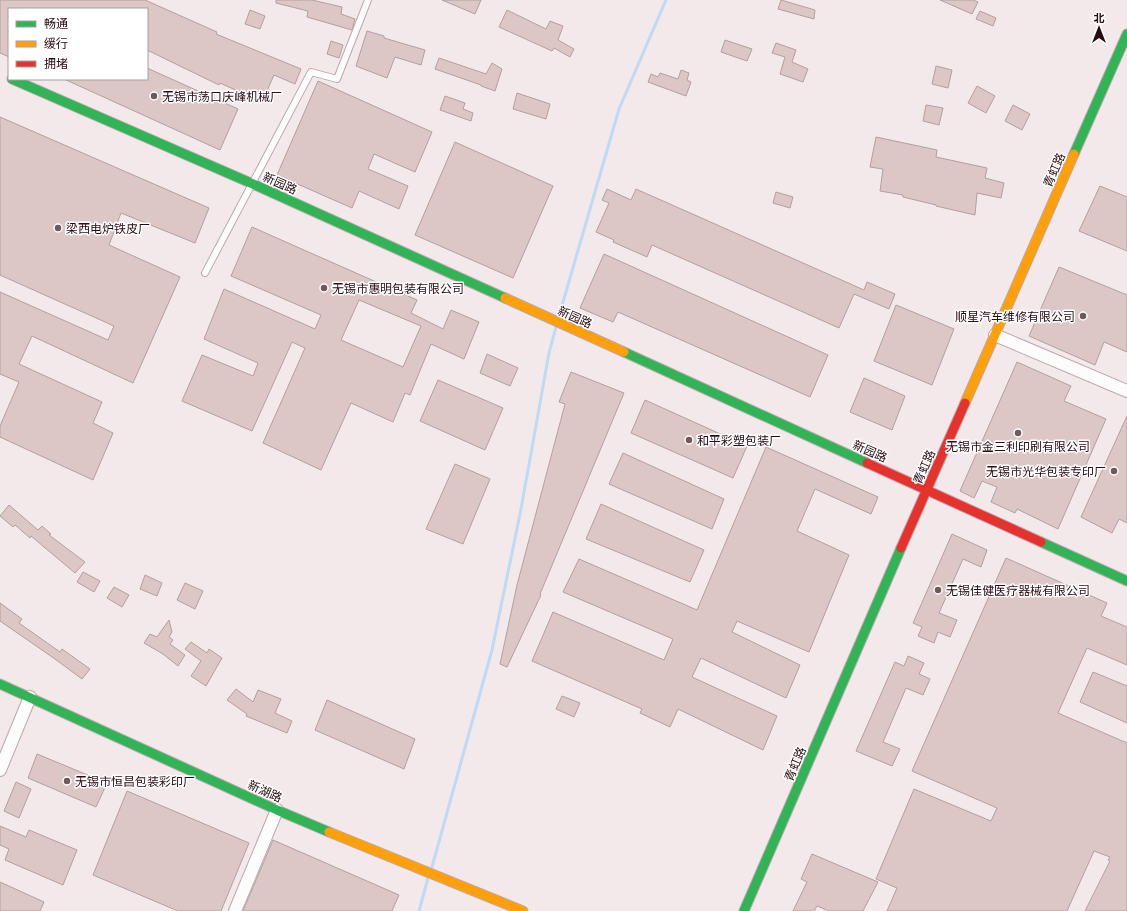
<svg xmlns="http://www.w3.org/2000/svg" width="1127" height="911" font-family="Montserrat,'Noto Sans SC',sans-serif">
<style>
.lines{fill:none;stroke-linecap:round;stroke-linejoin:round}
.stream{stroke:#c1d9f3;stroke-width:3}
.building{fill:#dcc7c6;stroke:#b39f9f;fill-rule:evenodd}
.lane-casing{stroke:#bca8ac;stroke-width:8}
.street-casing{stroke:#bca8ac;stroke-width:14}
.fast-casing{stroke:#bca8ac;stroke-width:11}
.slow-casing{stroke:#bca8ac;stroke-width:11}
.jam-casing{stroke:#bca8ac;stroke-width:11}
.lane{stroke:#fdfcfc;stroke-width:6}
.street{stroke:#fdfcfc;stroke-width:12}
.fast{stroke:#30b455;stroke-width:9}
.slow{stroke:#ff9f0a;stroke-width:9}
.jam{stroke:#e5322d;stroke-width:9}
.poi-dot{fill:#70585e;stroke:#fff;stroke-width:1.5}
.labels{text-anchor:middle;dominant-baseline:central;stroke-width:3;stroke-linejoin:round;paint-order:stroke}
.poi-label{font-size:12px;fill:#290a12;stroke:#fff;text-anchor:start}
.street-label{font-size:12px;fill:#290a12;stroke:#fff}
</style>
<rect width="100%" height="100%" fill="#f3e8ea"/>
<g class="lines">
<path class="stream" d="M559 316 619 109 666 0
M432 867 492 650 521 509 549 353 556 327
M419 911 428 878"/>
</g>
<path class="building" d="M0 0H145L217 32 216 34 301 69 295 84 274 75 262 102 220 83 219 85 147 50V9H9V57L0 53Z
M276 0H312L342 7 341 14 355 19 352 30 307 17 308 11 276 3Z
M442 0H481L475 14Z
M781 0 815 10 814 19 778 9Z
M940 0H973L978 2 972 14Z
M250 10 265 16 260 29 245 24Z
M507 10 546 29 550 21 563 26 558 40 574 49 570 57 554 48 552 51 499 27Z
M980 11 996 18 993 26 976 19Z
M367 31 384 36V38L425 50 421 65 395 57 387 78 356 66Z
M725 40 752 49 747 61 721 52Z
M331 41 343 45 339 58 327 54Z
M776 43 796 50 792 62 808 69 803 82 780 74 785 57 772 53Z
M439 58 486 74 492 63 502 69 495 91 481 86V85L435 69Z
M936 66 952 70 948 88 932 84Z
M147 68 238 109 220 150 64 79H147Z
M681 70 689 73 687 80 691 82 686 96 648 82 651 74 658 77 660 73 678 79Z
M318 81 432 132 415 172 374 154 368 169 408 186 399 209 359 191 352 208 277 175Z
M977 86 995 96 986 113 968 103Z
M517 93 550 104 546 119 513 109Z
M445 96 465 103 463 109 473 113 471 121 440 110Z
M926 105 943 108 939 125 923 121Z
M1013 105 1030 114 1022 130 1005 121Z
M0 117 209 208 195 243 121 213 109 245 180 277 133 383 32 336 19 364 102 402 93 423 113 433 93 480 0 437V426L19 382 0 374V292L108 340 114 326 0 275Z
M876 137 937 150 936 157 987 168 985 178 1004 183 1001 198 977 193 975 215 936 206V205L903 197V195L880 191 883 169 870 167Z
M455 142 553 186 513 278 415 235Z
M1100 186 1127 197V251L1079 231Z
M607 189 631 200 636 189 864 290 867 282 895 294 889 309 854 294 839 328 652 245 647 257 613 242 614 240 596 232 609 203 602 200Z
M776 192 793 197 790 208 773 203Z
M252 227 417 300 411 313 443 329 451 310 479 322 464 359 431 344 410 395 405 393 393 422 351 403 321 470 263 443 305 348 292 342 252 431 182 401 202 355 253 376 258 363 204 339 224 289 315 329 321 315 231 276ZM359 300 421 326 403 367 341 340Z
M604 254 828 355 810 397 618 312 613 322 580 308Z
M1059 267 1127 295V352L1104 342 1095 365 1029 336Z
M896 305 954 329 932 385 874 361Z
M487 354 518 368 510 386 480 373Z
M1017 362 1071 386 1064 401 1106 419 1058 529 1017 509 1015 513 991 502 997 487 982 481 974 498 960 491Z
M571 372 624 393 540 594 541 595 507 667 500 664 517 585 565 404 559 402Z
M864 378 905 396 892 430 850 412Z
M438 380 503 408 485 450 420 421Z
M645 400 747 446 733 478 631 433Z
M1127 416V523L1119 519 1112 533 1081 517Z
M766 447 878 497 871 514 815 489 797 531 849 555 809 652 737 621 732 632 800 665 786 698 701 658 692 677 777 716 763 750 678 709 670 727 640 713 642 709 532 661 553 612 664 660 673 639 563 592 579 559 697 610Z
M623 453 724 499 712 529 609 484Z
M455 464 490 479 463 544 426 529Z
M601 504 704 550 690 582 586 539Z
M9 505 38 530 42 526 51 534 49 535 85 562 75 573 31 536 30 538 15 525 13 527 0 516Z
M952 534 987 550 981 567 963 559 939 613 957 620 950 637 938 632 934 643 918 636 922 627 913 623Z
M1006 558 1107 603 1101 616 1127 627V665L1087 648 1058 713 1127 743V911H1085L1110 861 1108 860 1110 857 1094 851 1067 911H887L897 888 876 879 914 789 991 821 997 808 912 771Z
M83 572 100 581 94 592 77 582Z
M145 575 162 583 157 596 140 589Z
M185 583 203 591 195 609 177 600Z
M114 587 129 595 122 607 107 598Z
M0 603 22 619 19 623 60 652 62 649 90 669 82 679 55 659 0 621Z
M169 620 172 632 169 637 173 640 170 644 185 655 178 666 163 654 144 643 150 634 157 637Z
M191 642 207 653 209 649 222 658 206 686 191 676 201 661 185 649Z
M908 656 924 663 919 674 930 679 923 695 906 688 883 742 900 749 892 766 856 751 895 662 904 666Z
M1093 672 1127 686V723L1080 702Z
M236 689 253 702 258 690 281 699 275 713 292 721 287 733 246 716 247 714 227 700Z
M562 696 580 703 574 717 556 709Z
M327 700 415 739 404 769 315 730Z
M37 754 107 783 96 807 28 778Z
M16 782 31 789 19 818 4 811Z
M127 791 249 843 221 911H178L93 875Z
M0 826 26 837 29 830 77 850 63 885 5 860 9 849 0 845Z
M273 840 399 895 392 911H243Z
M812 854 878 882 863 911H829L817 906 814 911H793L807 882 801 879Z
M0 882 44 902 40 911H0Z"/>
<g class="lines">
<defs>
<path id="lane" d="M205 273 311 72 337 79 368 0"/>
<path id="street" d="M995 335 1127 391
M0 770 30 697
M235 911 277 810"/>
<path id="fast" d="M12 79 253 184 505 298
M1074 154 1127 34
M624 352 867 463
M1041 542 1127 581
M0 684 277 810 329 832
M744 911 901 548"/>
<path id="slow" d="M505 298 624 352
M965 403 1074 154
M329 832 523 911"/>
<path id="jam" d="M867 463 1041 542
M901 548 965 403"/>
</defs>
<use href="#lane" class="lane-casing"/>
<use href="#street" class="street-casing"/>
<use href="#fast" class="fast-casing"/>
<use href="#slow" class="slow-casing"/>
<use href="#jam" class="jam-casing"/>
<use href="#lane" class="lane"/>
<use href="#street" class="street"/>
<use href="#fast" class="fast"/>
<use href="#slow" class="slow"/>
<use href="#jam" class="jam"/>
</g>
<g class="poi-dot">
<circle cx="154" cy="96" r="4"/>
<circle cx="58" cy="228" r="4"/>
<circle cx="324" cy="288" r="4"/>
<circle cx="1083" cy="316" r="4"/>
<circle cx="1018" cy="433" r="4"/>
<circle cx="689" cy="440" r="4"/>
<circle cx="1114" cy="471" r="4"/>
<circle cx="938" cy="590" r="4"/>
<circle cx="67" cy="781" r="4"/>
</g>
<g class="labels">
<g class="poi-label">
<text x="162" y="96">无锡市荡口庆峰机械厂</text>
<text x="66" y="228">梁西电炉铁皮厂</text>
<text x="332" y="288">无锡市惠明包装有限公司</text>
<text x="1075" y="316" text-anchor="end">顺星汽车维修有限公司</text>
<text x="697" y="440">和平彩塑包装厂</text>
<text x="1018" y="446" text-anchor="middle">无锡市金三利印刷有限公司</text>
<text x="1106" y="471" text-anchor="end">无锡市光华包装专印厂</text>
<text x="946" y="590">无锡佳健医疗器械有限公司</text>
<text x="75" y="781">无锡市恒昌包装彩印厂</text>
</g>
<g class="street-label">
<text transform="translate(1054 170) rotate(-66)">青虹路</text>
<text transform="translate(280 183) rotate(24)">新园路</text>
<text transform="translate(575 317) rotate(24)">新园路</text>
<text transform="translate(870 451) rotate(24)">新园路</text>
<text transform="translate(924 467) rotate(-66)">青虹路</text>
<text transform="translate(795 764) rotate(-67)">青虹路</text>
<text transform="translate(265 791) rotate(24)">新湖路</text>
</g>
</g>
<rect x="8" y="8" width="140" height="72" fill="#ffffff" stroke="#a99da0"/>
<rect x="16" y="21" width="20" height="6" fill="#30b455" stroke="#a99da0"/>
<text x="44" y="28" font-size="12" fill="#290a12">畅通</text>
<rect x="16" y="41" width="20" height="6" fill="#ff9f0a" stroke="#a99da0"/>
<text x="44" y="48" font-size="12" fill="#290a12">缓行</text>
<rect x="16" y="61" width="20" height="6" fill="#e5322d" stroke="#a99da0"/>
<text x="44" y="68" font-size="12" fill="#290a12">拥堵</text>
<g transform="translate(1099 28)" stroke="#ffffff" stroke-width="3" paint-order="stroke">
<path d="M0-3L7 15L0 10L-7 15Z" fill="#290a12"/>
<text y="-6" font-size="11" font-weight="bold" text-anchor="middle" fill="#290a12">北</text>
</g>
</svg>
